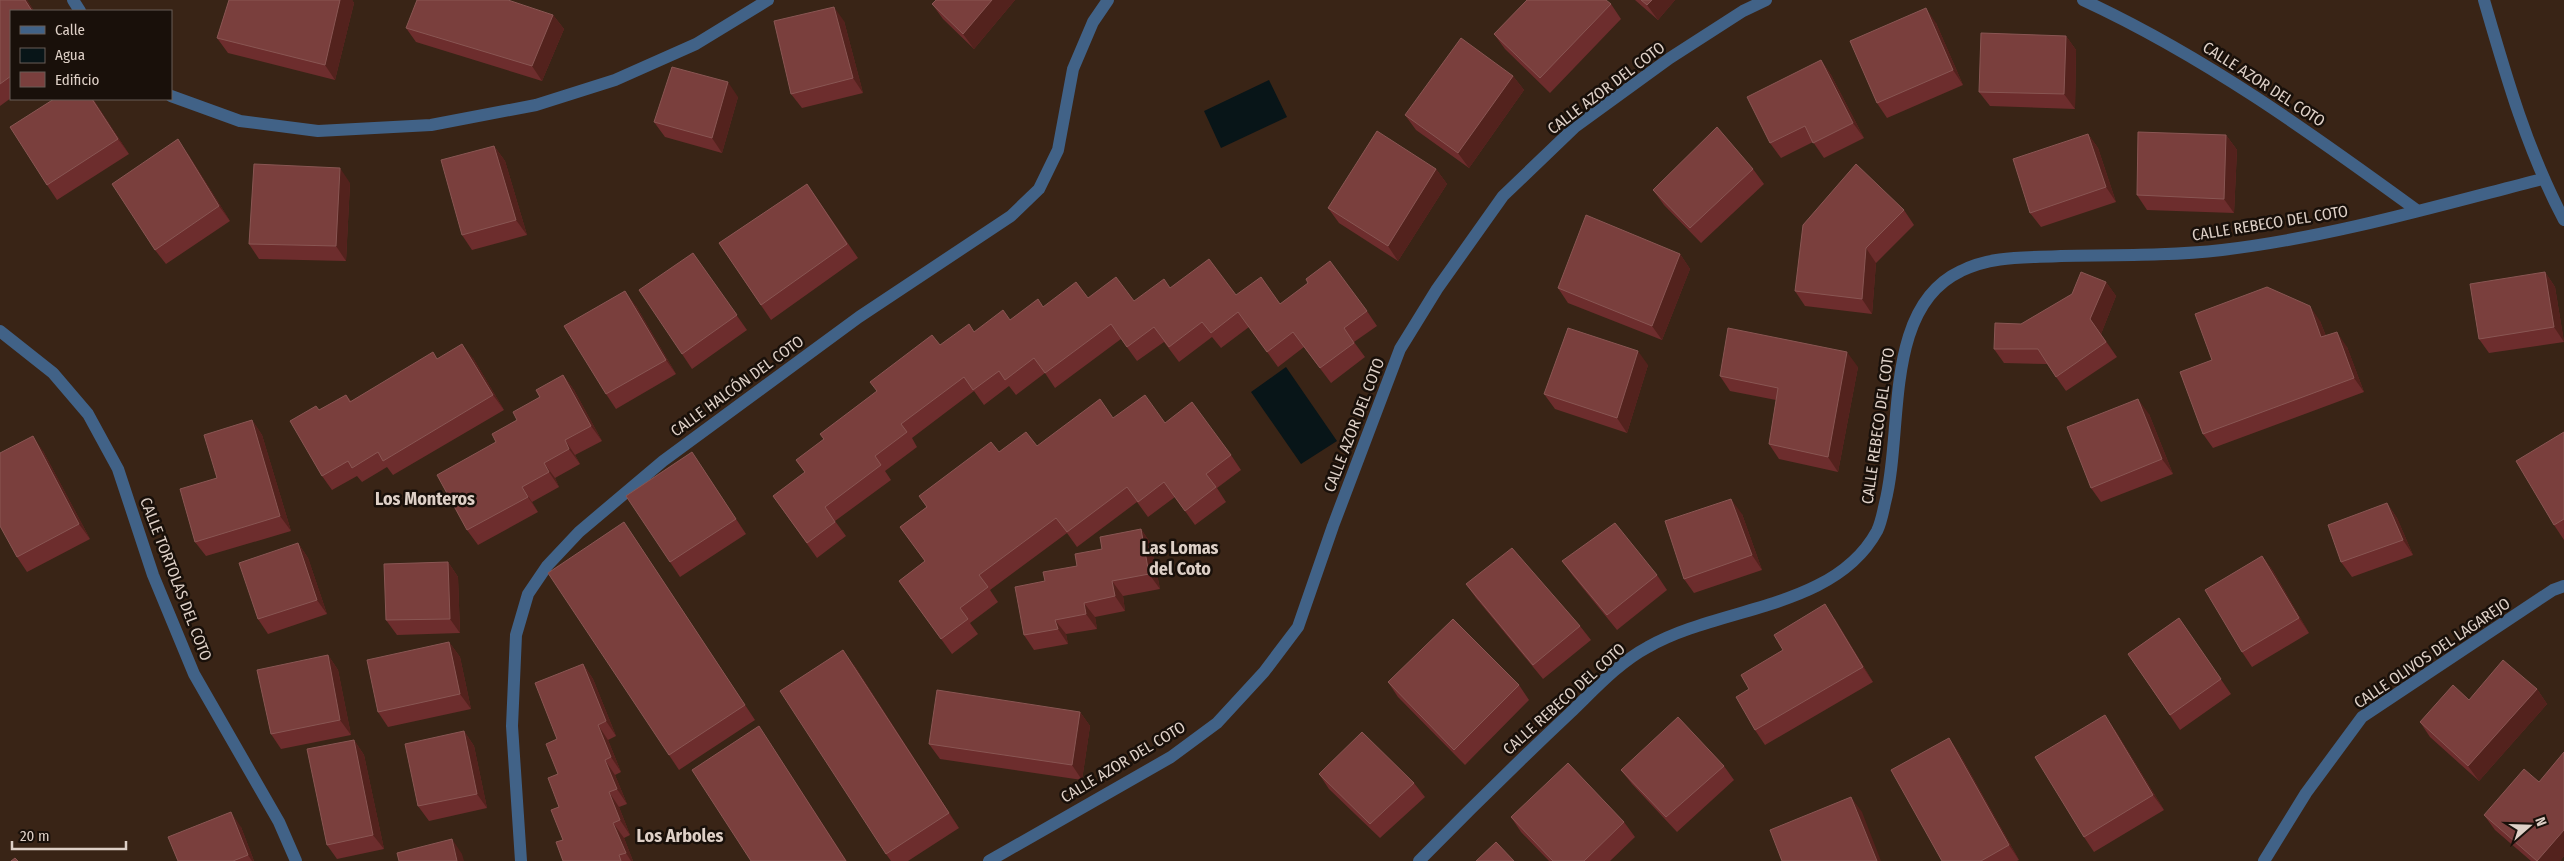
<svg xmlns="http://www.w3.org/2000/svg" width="2564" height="861" font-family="'Fira Sans Condensed',sans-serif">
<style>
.water{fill:#081518}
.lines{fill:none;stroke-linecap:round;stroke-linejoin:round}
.street{stroke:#416287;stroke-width:12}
.wall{fill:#6d2d2d}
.shaded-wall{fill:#53221d}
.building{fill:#7a3f3d;stroke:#895653}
.labels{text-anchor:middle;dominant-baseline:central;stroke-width:5;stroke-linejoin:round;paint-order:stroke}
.street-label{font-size:16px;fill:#ded0c7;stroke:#19100a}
.neighbourhood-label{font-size:18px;font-weight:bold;fill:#ded0c7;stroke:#19100a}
</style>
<rect width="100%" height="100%" fill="#392416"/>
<path class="water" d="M1269 80 1287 117 1221 148 1204 111Z
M1286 367 1337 441 1301 464 1251 392Z"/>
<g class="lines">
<path class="street" d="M73 0 80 11
M2083 0C2204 56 2311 133 2418 211
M2484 0C2506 76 2527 150 2564 220
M171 96 240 121 318 131 431 125 536 105 615 80 696 44 768 0
M0 331 53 373 88 414 118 469 153 575 194 674 279 822 296 861
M521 861 512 726 516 635 528 594 547 566 579 532 663 461 859 317 1011 216 1039 189 1058 150 1073 69 1093 22 1108 0
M989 861 1171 757 1217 723 1264 672 1298 627 1333 526 1400 349 1437 289 1503 196 1575 127 1670 58 1743 11 1766 0
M1419 861C1468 811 1519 761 1570 713 1594 690 1618 663 1648 647 1719 606 1834 610 1877 531 1881 523 1883 512 1885 503 1904 431 1882 308 1961 271 1993 255 2027 258 2061 256 2114 255 2169 256 2222 250 2331 237 2437 206 2542 179
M2264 861 2306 793 2362 717 2553 590 2564 586"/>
</g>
<path class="wall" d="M0 0H27L34 11H11V98L0 106Z
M229 0H352L354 3 335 80 228 53 217 38Z
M936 0H1015L974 49 943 19 932 4Z
M1635 0H1675L1658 20Z
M1611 4 1621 19 1550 93 1505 49 1494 34Z
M553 15 564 29 542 81 416 42 406 28Z
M844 21 863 93 802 108 791 94Z
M1936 23 1963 85 1887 118 1877 103Z
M2066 36 2076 50 2075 109 1990 106 1979 92Z
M1821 60 1831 75 1864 138 1824 158 1813 142 1781 158 1770 143Z
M1513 76 1524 90 1469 168 1416 130 1405 115Z
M738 97 722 153 665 137 654 122Z
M54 99H93L129 154 57 200 47 185Z
M2088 134 2098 148 2116 202 2041 227 2030 213Z
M2226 135 2237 150 2234 213 2147 210 2137 195Z
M494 146 505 161 527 235 472 250 462 235Z
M188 154 230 221 166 264 155 250Z
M1436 169 1447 184 1398 261 1339 223 1328 208Z
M1753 169 1764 184 1701 243 1664 205 1653 190Z
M350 183 346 261 259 259 249 244Z
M807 184 858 258 771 320 719 243Z
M1904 210 1914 225 1876 263 1872 314 1805 306 1795 291Z
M693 253 747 330 692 369 682 354Z
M1680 254 1690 269 1662 340 1568 303 1558 288Z
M2545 272 2555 287 2564 342 2489 353 2479 339Z
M2106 282 2116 296 2101 334 2117 357 2066 391 2047 364 2004 363 1994 349 2021 324Z
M1170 288 1236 295 1280 304 1367 311 1377 326 1354 342 1365 357 1331 383 1304 347 1278 367 1249 327 1221 348 1212 337 1179 362 1164 342 1137 361 1121 339 1055 388 1045 373 1016 395 1009 386 984 405 974 391 912 438 917 447 885 471 891 480 835 521 846 536 817 558 773 496 805 473 796 460 824 440 820 434 940 345 974 332 1010 320 1043 307 1088 298 1134 301Z
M636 306 676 374 616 409 606 394Z
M2320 321 2326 336 2347 347 2364 392 2213 448 2203 434Z
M438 358H473L504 410 393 475 387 467 362 482 357 476 332 490 322 476 319 410 346 395 351 401Z
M1648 365 1627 433 1555 409 1544 394Z
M1858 367 1838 472 1779 459 1769 444 1776 400 1730 391 1720 376Z
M563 375 574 390 602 441 575 455 580 464 555 478 559 487 532 502 538 512 478 545 467 530 496 442Z
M2149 414 2173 474 2101 502 2091 488Z
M1113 418 1165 423 1231 455 1241 470 1217 488 1226 502 1195 525 1175 497 1148 517 1137 502 1077 547 1067 533 990 590 998 602 970 623 978 634 952 654 899 581 925 561 900 527 999 452 1037 446Z
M252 420 262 435 291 531 206 556 195 542 217 478Z
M2564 432V540L2554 525Z
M43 451 90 539 27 572 17 557Z
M702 467 746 534 680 577 670 562Z
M2387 503 2397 518 2413 555 2352 577 2341 562Z
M1742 514 1762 570 1694 593 1684 579Z
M1141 529 1151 544 1160 589 1123 596 1125 611 1095 617 1097 629 1066 634 1068 644 1034 650 1024 635 1045 581 1077 566 1102 549Z
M634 537 755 720 679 770 669 755Z
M298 543 308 558 327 614 268 634 258 619Z
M2262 556 2273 571 2309 633 2252 667 2242 652Z
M1562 561 1657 575 1667 590 1617 630 1573 576Z
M448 562 458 577 460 633 397 635 386 620Z
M1466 584 1580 626 1591 640 1543 679 1476 598Z
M2179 618 2231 694 2180 730 2128 654Z
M1835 619 1873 682 1765 745 1755 730Z
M449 642 460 657 471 709 388 727 378 712Z
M328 655 338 670 351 735 281 749 271 734Z
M583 664 593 679 616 736 608 740 621 772 615 775 627 804 619 807 630 835 624 838 633 861H563V840L559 807 557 739Z
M854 665 959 828 908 861H891L886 854Z
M1388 682 1519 685 1529 700 1465 765 1398 697Z
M2537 689 2547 704 2479 781 2430 737 2420 722 2469 700Z
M1080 712 1090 726 1082 780 940 759 929 744Z
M2115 730 2164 810 2094 852 2084 837Z
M464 731 474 746 487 808 429 821 418 806Z
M1949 738 1959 753 2019 860 2017 861H1942Z
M354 740 364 755 384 849 337 859 327 845Z
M1724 766 1734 780 1677 832 1632 784 1621 770Z
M1319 774 1414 783 1425 797 1380 838 1329 789Z
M2539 782 2564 856 2560 861H2531L2495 830 2484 815Z
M1511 817 1624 822 1635 837 1610 861H1549L1521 832Z
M241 827 254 861H178Z"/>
<path class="shaded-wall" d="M25 0H27L34 11H32Z
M340 0H352L354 3 335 80 325 65Z
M992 0H1015L974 49 963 34Z
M1652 0H1675L1658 20 1647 5Z
M834 7 844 21 863 93 853 78Z
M1926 8 1936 23 1963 85 1953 70Z
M553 15 564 29 542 81 532 66Z
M2066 36 2076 50 2075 109 2064 94Z
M1821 60 1831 75 1864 138 1853 123Z
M1513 76 1524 90 1469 168 1458 153Z
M728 82 738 97 722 153 712 138Z
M92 99H93L129 154 118 139Z
M2088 134 2098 148 2116 202 2106 187Z
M2226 135 2237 150 2234 213 2224 199Z
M178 139 188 154 230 221 219 206Z
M494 146 505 161 527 235 516 220Z
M340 168 350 183 346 261 336 246Z
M1436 169 1447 184 1398 261 1388 246Z
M1866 248 1876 263 1872 314 1862 299Z
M1680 254 1690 269 1662 340 1652 326Z
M2545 272 2555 287 2564 342 2554 327Z
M2106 282 2116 296 2101 334 2117 357 2090 319Z
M625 291 636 306 676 374 666 360Z
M2310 306 2320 321 2332 352 2321 337Z
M2337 332 2347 347 2364 392 2354 378Z
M462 344 473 358 504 410 493 395Z
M1638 351 1648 365 1627 433 1617 418Z
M1847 352 1858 367 1838 472 1828 457Z
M563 375 574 390 602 441 591 426Z
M2138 399 2149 414 2173 474 2162 459Z
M252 420 262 435 291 531 280 516Z
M33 436 43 451 90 539 79 524Z
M565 440 575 455 580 464 569 449Z
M544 463 555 478 559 487 549 472Z
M522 487 532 502 538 512 528 497Z
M1731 499 1742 514 1762 570 1752 555Z
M2387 503 2397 518 2413 555 2403 540Z
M1141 529 1151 544 1160 589 1149 574Z
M298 543 308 558 327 614 317 600Z
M2262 556 2273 571 2309 633 2299 618Z
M448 562 458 577 460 633 450 619Z
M1112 581 1123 596 1125 611 1115 596Z
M1084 603 1095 617 1097 629 1086 614Z
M1825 604 1835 619 1873 682 1863 667Z
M1055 620 1066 634 1068 644 1058 629Z
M449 642 460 657 471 709 460 694Z
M843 650 854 665 959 828 949 813Z
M328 655 338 670 351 735 340 720Z
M583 664 593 679 616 736 606 721Z
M2537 689 2547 704 2479 781 2468 766Z
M1080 712 1090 726 1082 780 1072 765Z
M2105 715 2115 730 2164 810 2153 795Z
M598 725 608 740 621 772 611 757Z
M759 726 769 741 847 861H846Z
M464 731 474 746 487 808 477 794Z
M1949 738 1959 753 2019 860 2009 845Z
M354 740 364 755 384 849 373 835Z
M605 760 615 775 627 804 617 789Z
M609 792 619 807 630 835 620 820Z
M1851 797 1862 812 1881 861H1877Z
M231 812 241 827 254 861H252L248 855Z
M613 823 624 838 633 861H631L626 853Z
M2564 830V856L2560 861H2537Z
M452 839 462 854 464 861H457Z"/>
<path class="building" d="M0 0H25L32 11H11V76L0 84Z
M229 0H340L325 65 217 38Z
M417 0H508L553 15 532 66 406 28Z
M936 0H992L963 34 932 4Z
M1527 0H1606L1611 4 1540 78 1494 34Z
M1641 0H1652L1647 5Z
M834 7 853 78 791 94 774 21Z
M1926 8 1953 70 1877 103 1850 41Z
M1981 33 2066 36 2064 94 1979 92Z
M1461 38 1513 76 1458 153 1405 115Z
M1821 60 1853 123 1813 143 1805 126 1770 143 1747 97Z
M672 67 728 82 712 138 654 122Z
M54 99H92L118 139 47 185 10 127Z
M1717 127 1753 169 1690 228 1653 190Z
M1377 131 1436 169 1388 246 1328 208Z
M2138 132 2226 135 2224 199 2137 195Z
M2088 134 2106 187 2030 213 2013 159Z
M178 139 219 206 155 250 112 184Z
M494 146 516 220 462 235 441 160Z
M254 164 340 168 336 246 249 244Z
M1856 164 1904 210 1866 248 1862 299 1795 291 1803 225Z
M807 184 847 244 761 305 719 243Z
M1586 215 1680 254 1652 326 1558 288Z
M693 253 737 315 682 354 639 290Z
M1209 259 1236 295 1261 277 1280 304 1308 283 1306 279 1330 261 1367 311 1344 328 1354 343 1320 368 1293 332 1267 352 1238 312 1211 333 1202 322 1169 347 1154 327 1127 347 1111 324 1045 373 1034 358 1005 380 999 371 973 390 964 377 901 424 907 432 875 456 881 465 825 507 835 522 807 543 773 496 805 472 796 460 824 439 820 434 877 391 870 382 932 335 940 345 969 324 974 332 1003 310 1010 320 1038 299 1043 307 1076 282 1088 298 1116 277 1134 301 1164 279 1170 288Z
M2081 272 2106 282 2090 319 2106 342 2056 377 2038 349H1994L1995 323 2021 324 2072 294Z
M2545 272 2554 327 2479 339 2470 284Z
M2267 287 2310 306 2321 337 2337 332 2354 378 2203 434 2180 372 2212 360 2195 314Z
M625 291 666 360 606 394 564 326Z
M1568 328 1638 351 1617 418 1544 394Z
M1728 328 1847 352 1828 457 1769 444 1778 388 1720 376Z
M462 344 493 395 383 461 378 452 352 468 348 461 322 476 290 421 316 406 319 410 346 395 350 402 433 352 437 359Z
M563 375 591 426 565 440 569 449 544 463 549 472 522 487 528 497 467 530 437 475 496 442 492 434 517 420 513 412 540 397 536 390Z
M1145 395 1165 423 1192 402 1231 455 1206 474 1216 487 1185 511 1164 482 1138 502 1127 487 1067 532 1056 518 979 575 988 587 960 608 968 619 941 639 899 581 925 561 900 527 927 507 919 496 991 442 999 452 1026 432 1037 446 1100 399 1113 418Z
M2138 399 2162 459 2091 488 2067 427Z
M252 420 280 516 195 542 180 489 217 478 204 435Z
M2564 432V519L2554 525 2516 461Z
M33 436 79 524 17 557 0 526V453Z
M692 452 736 519 670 562 626 496Z
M1731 499 1752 555 1684 579 1665 521Z
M2387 503 2403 540 2341 562 2328 525Z
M624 522 745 705 669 755 548 573Z
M1615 523 1657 575 1607 615 1562 561Z
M1141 529 1149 574 1112 581 1115 596 1084 603 1086 614 1055 620 1058 629 1024 635 1015 587 1045 581 1043 572 1077 566 1075 554 1102 549 1100 537Z
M298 543 317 600 258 619 239 563Z
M1512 548 1580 626 1533 665 1466 584Z
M2262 556 2299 618 2242 652 2205 590Z
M448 562 450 619 386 620 384 564Z
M1825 604 1863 667 1755 730 1736 697 1749 689 1741 675 1783 650 1774 635Z
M2179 618 2221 679 2170 715 2128 654Z
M1453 619 1519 685 1454 750 1388 682Z
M449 642 460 694 378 712 367 660Z
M843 650 949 813 886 854 780 691Z
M328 655 340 720 271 734 257 670Z
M2503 660 2537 689 2468 766 2420 722 2453 685 2469 700Z
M583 664 606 721 598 725 611 757 605 760 617 789 609 792 620 820 613 823 626 853 619 855 621 861H563L556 842 563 840 551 810 559 807 548 778 558 774 546 744 557 739 535 683Z
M937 690 1080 712 1072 765 929 744Z
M2105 715 2153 795 2084 837 2035 757Z
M1678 717 1724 766 1666 817 1621 770Z
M759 726 846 861H751L692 770Z
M464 731 477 794 418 806 405 744Z
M1362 732 1414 783 1370 824 1319 774Z
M1949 738 2009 845 1981 861H1942L1891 770Z
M354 740 373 835 327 845 307 749Z
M2564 752V830L2537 861 2484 815 2524 769 2539 782Z
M1568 763 1624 822 1584 861H1553L1511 817Z
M1851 797 1877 861H1782L1770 830Z
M231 812 248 855 233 861H178L168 837Z
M452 839 457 861H399L397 853Z
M1496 842 1514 861H1476Z
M15 858 18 861H11Z"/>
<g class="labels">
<g class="street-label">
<text transform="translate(2264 84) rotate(33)">CALLE AZOR DEL COTO</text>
<text transform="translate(1606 88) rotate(-37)">CALLE AZOR DEL COTO</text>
<text transform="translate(2270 223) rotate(-9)">CALLE REBECO DEL COTO</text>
<text transform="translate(737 386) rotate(-36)">CALLE HALCÓN DEL COTO</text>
<text transform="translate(1354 425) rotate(-69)">CALLE AZOR DEL COTO</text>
<text transform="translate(1878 426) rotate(-82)">CALLE REBECO DEL COTO</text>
<text transform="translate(176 579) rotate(69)">CALLE TORTOLAS DEL COTO</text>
<text transform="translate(2432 653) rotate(-34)">CALLE OLIVOS DEL LAGAREJO</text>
<text transform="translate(1564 699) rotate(-42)">CALLE REBECO DEL COTO</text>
<text transform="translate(1123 762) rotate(-31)">CALLE AZOR DEL COTO</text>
</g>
<g class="neighbourhood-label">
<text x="425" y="499">Los Monteros</text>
<text x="1180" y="548">Las Lomas<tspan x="1180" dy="21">del Coto</tspan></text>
<text x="680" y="836">Los Arboles</text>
</g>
</g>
<rect x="10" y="10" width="162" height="90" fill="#19100a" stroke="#685d56"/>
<rect x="20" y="26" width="25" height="8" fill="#416287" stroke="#685d56"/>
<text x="55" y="35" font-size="15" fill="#ded0c7">Calle</text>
<rect x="20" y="48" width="25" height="15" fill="#081518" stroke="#685d56"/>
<text x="55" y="60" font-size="15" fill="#ded0c7">Agua</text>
<rect x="20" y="72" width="25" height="15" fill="#7a3f3d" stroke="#685d56"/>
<text x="55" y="85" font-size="15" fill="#ded0c7">Edificio</text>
<g transform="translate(2529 826) rotate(70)" stroke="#19100a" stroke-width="4" paint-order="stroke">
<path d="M0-4L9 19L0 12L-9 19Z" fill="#ded0c7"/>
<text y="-8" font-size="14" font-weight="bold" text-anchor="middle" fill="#ded0c7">N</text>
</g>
<path d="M12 841v8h114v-8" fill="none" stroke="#ded0c7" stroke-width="2.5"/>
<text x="20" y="841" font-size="15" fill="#ded0c7" stroke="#19100a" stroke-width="4" paint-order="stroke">20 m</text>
</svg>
